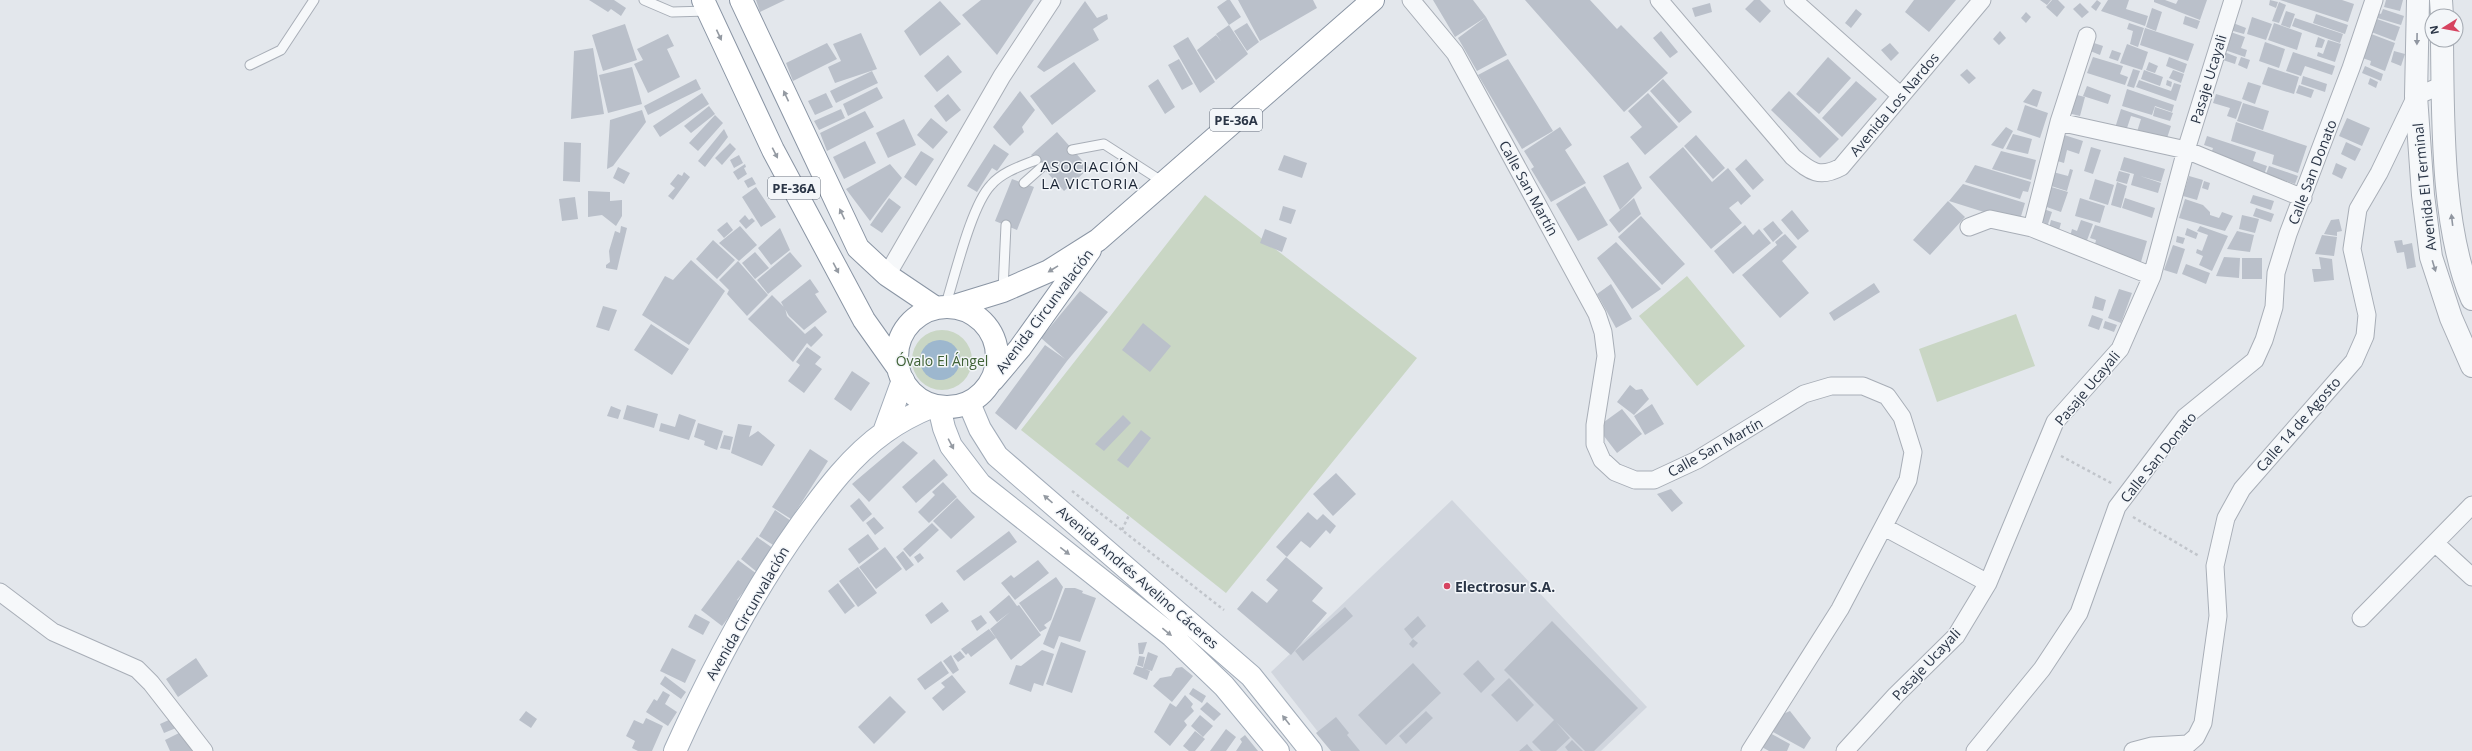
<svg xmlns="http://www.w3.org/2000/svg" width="2472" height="751" font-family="'Open Sans',sans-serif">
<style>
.built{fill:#d1d6de}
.green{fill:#c9d6c4}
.water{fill:#9db7ce}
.building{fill:#bac0ca}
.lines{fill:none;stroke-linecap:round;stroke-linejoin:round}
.service-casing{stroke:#a8aeb7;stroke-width:11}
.minor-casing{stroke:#a8aeb7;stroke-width:19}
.tertiary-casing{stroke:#a8aeb7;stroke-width:24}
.primary-casing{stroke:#a2acb9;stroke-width:24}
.trunk-casing{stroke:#8a95a4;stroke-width:24}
.path{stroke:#c1c5cb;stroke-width:2.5;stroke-dasharray:3 3;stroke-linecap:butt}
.service{stroke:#f6f8fa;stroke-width:9}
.minor{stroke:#f6f8fa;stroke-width:17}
.tertiary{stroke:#f6f8fa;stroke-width:22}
.primary{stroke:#fff;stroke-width:22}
.trunk{stroke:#fff;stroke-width:22}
.oneway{fill:#949aa2}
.oneway2{fill:#9096a0}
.poi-dot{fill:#d64360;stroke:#f3f6f9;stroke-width:1.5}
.labels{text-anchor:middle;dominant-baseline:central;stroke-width:3;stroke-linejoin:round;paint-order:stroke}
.shield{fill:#f3f6f9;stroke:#666f7c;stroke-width:1}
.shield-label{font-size:13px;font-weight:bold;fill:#2a3546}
.street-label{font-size:14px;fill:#2a3546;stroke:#f3f6f9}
.park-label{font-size:14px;fill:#406236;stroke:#f3f6f9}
.poi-label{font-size:14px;font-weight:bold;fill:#2a3546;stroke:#f3f6f9;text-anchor:start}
.neighbourhood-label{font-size:15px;letter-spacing:1px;fill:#1c2636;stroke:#f3f6f9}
</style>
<rect width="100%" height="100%" fill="#e3e7ec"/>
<path class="built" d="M1452 500 1647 707 1601 751H1333L1271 672Z"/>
<path class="green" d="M1205 195 1417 358 1226 593 1021 430Z
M1687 276 1745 346 1697 386 1639 316Z
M2016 314 2035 366 1937 402 1919 349Z
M912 360a30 30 0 1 1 60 0a30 30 0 1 1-60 0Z"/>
<path class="water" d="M920 360a20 20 0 1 1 40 0a20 20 0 1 1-40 0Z"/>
<path class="building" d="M589 0H614L626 8 621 16 611 9 608 12Z
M756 0H785L760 12Z
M981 0H1034L997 55 962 15Z
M1227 0H1230L1241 17 1229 25 1217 7Z
M1238 0H1313L1317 8 1260 41Z
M1433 0H1473L1486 17 1455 37Z
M1525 0H1590L1617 29 1621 25 1668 73 1624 112Z
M1754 0H1760L1771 11 1760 23 1745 9Z
M1914 0H1956L1929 32 1905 12Z
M2040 0H2051L2047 5Z
M2052 0H2058L2065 7 2057 17 2046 7Z
M2097 0 2101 3 2096 11 2091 7Z
M2108 0H2129L2126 9 2148 16 2145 26 2101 11Z
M2154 0H2165L2176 4 2178 0H2207L2200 20 2154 2Z
M2270 0 2278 2 2276 8 2269 5Z
M2280 0H2342L2354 4 2348 22Z
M2386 0H2403L2400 11 2384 7Z
M940 1 961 24 920 56 904 31Z
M1085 1 1097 18 1107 14 1108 19 1093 29 1099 40 1044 72 1037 67Z
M2279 2 2286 5 2279 23 2272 21Z
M1710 3 1712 12 1695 17 1692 8Z
M2080 3 2089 12 2082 18 2073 9Z
M2152 8 2162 12 2156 31 2146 27Z
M1856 9 1862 14 1851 28 1845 23Z
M2383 9 2404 16 2401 25 2374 17 2375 12 2381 14Z
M2286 11 2295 14 2290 28 2281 25Z
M2026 12 2031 17 2026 23 2021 18Z
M2316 14 2348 25 2345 34 2313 23Z
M2185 16 2200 21 2197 29 2183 24Z
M1486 17 1507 55 1477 71 1458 38Z
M2252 17 2272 24 2266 40 2247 34Z
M2295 18 2343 34 2340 43 2292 26Z
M2374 18 2400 27 2395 41 2366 30Z
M2228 21 2246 28 2244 34 2226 29Z
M1247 23 1259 42 1247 51 1234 31Z
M2129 23 2144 28 2138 47 2130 44 2133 31 2127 29Z
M2274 23 2302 33 2297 50 2268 40Z
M625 24 637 60 603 71 592 35Z
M1229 25 1248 54 1216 80 1197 50 1216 35 1221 41 1216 34Z
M2145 28 2194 44 2188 61 2140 45Z
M2225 30 2245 37 2241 48 2247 50 2245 57 2219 48Z
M1661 31 1678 52 1670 58 1653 38Z
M2000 31 2006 38 1999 45 1993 39Z
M2366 32 2395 43 2385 71 2370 65 2371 61 2357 56Z
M861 33 877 69 835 83 828 67 841 61 833 44Z
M668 34 674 46 667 49 680 77 648 93 634 64 643 60 637 49Z
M1188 37 1215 82 1200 93 1173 46Z
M2318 37 2325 40 2322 48 2315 47Z
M2328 40 2341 44 2335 62 2317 56 2318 52 2323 54Z
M2091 42 2103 46 2100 55 2088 50Z
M2265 42 2285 49 2279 68 2259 61Z
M827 43 837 59 793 81 786 63Z
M1890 43 1899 53 1891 61 1881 50Z
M2127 44 2148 52 2142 70 2120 63Z
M593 48 604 114 571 119 574 51Z
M2112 50 2121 53 2118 61 2109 58Z
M2219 50 2237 57 2235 64 2217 58Z
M2394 51 2405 54 2401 66 2391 62Z
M2293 52 2335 66 2332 75 2305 66 2301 76 2286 71Z
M948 55 962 72 937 92 924 76Z
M1828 57 1851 78 1819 114 1796 94Z
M2093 57 2123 66 2120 74 2128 77 2125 85 2087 73Z
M2169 57 2187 64 2184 73 2166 66Z
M2241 57 2250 60 2247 69 2238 65Z
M1179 59 1193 84 1182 90 1168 65Z
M1508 59 1553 131 1522 149 1478 75Z
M1074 62 1096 91 1052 125 1030 96Z
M2149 62 2158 66 2155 73 2146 70Z
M2365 66 2383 74 2381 81 2362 73Z
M632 67 642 104 608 113 599 75Z
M2268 67 2299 77 2294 94 2262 84Z
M1967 69 1976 78 1969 84 1960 75Z
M2133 69 2140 71 2134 88 2127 86Z
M2144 70 2163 77 2160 86 2141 79Z
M2173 70 2184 74 2181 83 2169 78Z
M872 71 878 83 836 103 830 91Z
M2303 76 2327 84 2325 92 2301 84Z
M2370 78 2378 82 2376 88 2368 84Z
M696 79 701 89 648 115 644 106Z
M1158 79 1175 107 1165 114 1148 86Z
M1663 79 1692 112 1679 123 1650 91Z
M2139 80 2171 91 2174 83 2181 85 2176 101 2136 87Z
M2167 80 2172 82 2171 87 2166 85Z
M1856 81 1877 99 1842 137 1822 118Z
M2248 82 2261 86 2255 104 2242 99Z
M2299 85 2314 90 2311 98 2296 93Z
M2087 86 2111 95 2108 104 2083 96Z
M877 87 883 98 848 116 843 104Z
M2033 89 2042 92 2037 107 2023 102Z
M2127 89 2174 105 2172 112 2155 106 2152 115 2122 106Z
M1020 91 1035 110 1022 127 1024 132 1010 146 993 127Z
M1789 91 1839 139 1820 158 1771 110Z
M702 93 709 104 660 137 653 126Z
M826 93 833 107 815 115 808 101Z
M1648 93 1678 127 1645 155 1630 137 1642 127 1628 111Z
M948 94 961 110 946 122 934 106Z
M2073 94 2085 97 2080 116 2068 113Z
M2216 94 2242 102 2236 119 2227 116 2230 108 2213 103Z
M2243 103 2269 111 2263 130 2237 121Z
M2025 105 2048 113 2040 138 2017 130Z
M709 106 715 114 691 133 684 126Z
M2155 107 2173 113 2170 121 2153 116Z
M841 109 845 118 819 130 814 121Z
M2121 109 2171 126 2165 144 2136 135 2141 119 2131 116 2126 131 2115 128Z
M642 110 646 122 613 166 607 169 610 120Z
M865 111 874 127 827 151 820 133Z
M715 115 723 123 698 151 689 143Z
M931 118 948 132 933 149 917 135Z
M2347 118 2370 128 2362 146 2339 136Z
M904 119 916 145 888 158 876 133Z
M2236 122 2307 146 2298 173 2272 164 2274 155 2231 141Z
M1560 127 1572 145 1565 150 1586 183 1551 202 1531 169 1534 167 1524 151Z
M2006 127 2013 131 2003 149 1991 145Z
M724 129 728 137 705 167 698 161Z
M1057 132 1089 168 1064 191 1031 155Z
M2013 134 2032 139 2028 154 2006 149Z
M2061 134 2083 141 2079 154 2067 150 2064 163 2054 160Z
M1696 135 1725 168 1713 179 1684 146Z
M2207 136 2256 152 2253 161 2267 166 2264 175 2210 157 2213 148 2204 145Z
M865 141 876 163 844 179 833 157Z
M564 142 581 143 580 182 563 181Z
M2346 142 2361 149 2355 161 2341 154Z
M730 143 736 149 722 165 715 158Z
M994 144 1009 154 997 171 992 168 977 192 967 186Z
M1683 147 1712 182 1728 168 1751 196 1741 205 1738 201 1729 208 1742 223 1711 249 1649 177Z
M2091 147 2101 150 2093 174 2084 171Z
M921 151 934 159 916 186 904 177Z
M2001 151 2036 160 2031 180 1992 169Z
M739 155 743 163 734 168 730 160Z
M1284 155 1307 163 1302 178 1278 170Z
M2124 157 2165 169 2161 182 2140 176 2161 183 2158 193 2131 185 2134 174 2120 170Z
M1746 159 1764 180 1753 190 1735 169Z
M1628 162 1642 188 1620 210 1603 176Z
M2336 163 2347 168 2342 179 2332 174Z
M745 164 746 167 744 168 747 174 738 180 733 172Z
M890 164 902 178 870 221 846 189Z
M1975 165 2031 182 2028 192 2023 191 2020 199 1965 182Z
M2269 166 2298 176 2295 184 2266 174Z
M618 167 630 173 624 184 613 178Z
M2070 169 2073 170 2067 191 2048 185 2053 172 2068 176Z
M2119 171 2130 174 2127 184 2116 181Z
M684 172 690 177 673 200 668 196 675 188 670 184 678 174 682 176Z
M2189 176 2203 180 2197 200 2183 196Z
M752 177 756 184 748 188 744 181Z
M1012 179 1034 187 1017 230 995 221Z
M2095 179 2114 185 2108 205 2089 199Z
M2204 181 2210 183 2208 190 2202 188Z
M2117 182 2127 186 2121 208 2111 205Z
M1963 184 2025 203 2019 223 1949 201Z
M1585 186 1608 225 1578 241 1556 204Z
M2048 186 2068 192 2061 212 2041 205Z
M756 187 776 217 761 227 742 197Z
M588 191 610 192V201L622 200V216L616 226 602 215 588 217Z
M2253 195 2274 201 2271 210 2250 203Z
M575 197 578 219 562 221 559 199Z
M889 198 901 207 882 233 870 225Z
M1634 198 1641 214 1619 233 1609 220Z
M2080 198 2105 206 2100 223 2075 216Z
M2125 198 2155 208 2152 218 2122 208Z
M2185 199 2203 205 2210 212V215L2219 218 2222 212 2233 216 2225 231 2179 218Z
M1948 201 1965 217 1930 255 1913 240Z
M1283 206 1296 210 1291 224 1279 220Z
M2041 208 2052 212 2046 230 2035 226Z
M2256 208 2274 214 2271 222 2253 216Z
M1792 210 1809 231 1798 240 1781 220Z
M745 215 749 220 752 218 755 221 746 229 739 221Z
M2242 215 2259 219 2255 233 2239 229Z
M1641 216 1685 264 1662 285 1618 237Z
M2339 219 2342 231 2337 232V236L2324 234 2331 220Z
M2051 220 2061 223 2058 234 2048 232Z
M2081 220 2093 224 2086 243 2070 237 2072 229 2077 231Z
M1773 221 1783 233 1773 242 1763 229Z
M727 222 733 230 724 238 717 230Z
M1745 225 1753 235 1759 229 1771 243 1733 274 1714 251Z
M2095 225 2147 241 2141 262 2094 248 2096 240 2090 238Z
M621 226 627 228 617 270 606 268V265L610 262 609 251 615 231 620 233Z
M740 226 757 245 739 261 719 243Z
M2200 226 2228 236 2212 271 2199 265 2203 256 2196 253 2197 249 2202 251 2208 235 2197 231Z
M780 228 790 250 771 265 758 248Z
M2187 228 2198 233 2196 239 2185 235Z
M1265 229 1287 238 1282 252 1260 243Z
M2237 231 2254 235 2250 252 2227 249Z
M1785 234 1797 247 1782 261 1809 293 1780 318 1742 275 1777 245 1775 242Z
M2322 235 2337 237 2334 256 2315 254Z
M2177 236 2185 238 2183 244 2176 242Z
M713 240 735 260 717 279 696 259Z
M2402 240 2403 245 2412 243 2416 267 2407 269 2404 252 2397 253 2394 241Z
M1616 242 1661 289 1632 309 1597 258Z
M2173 245 2185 249 2177 274 2164 270Z
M755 252 769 268 755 279 742 263Z
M790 252 802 266 768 294 757 280Z
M2224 257 2240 258 2239 278 2216 276Z
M2319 257 2332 259 2334 280 2314 282 2312 269H2321Z
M2242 258H2262V279H2242Z
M691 260 725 291 689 345 642 315 665 276 673 280Z
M738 261 768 295 747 316 727 294 729 290 719 280Z
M2186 264 2210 273 2206 284 2182 274Z
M810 279 819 292 815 294 827 312 804 330 789 316 781 302Z
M1874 283 1880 292 1834 321 1829 313Z
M1611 284 1632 319 1616 328 1597 294Z
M2119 289 2132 293 2121 323 2108 318Z
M1080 291 1108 312 1067 361 1016 430 995 413 1045 345 1065 359 1041 338Z
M772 295 785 308 787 316 805 334 815 326 823 335 811 347 807 343 793 362 748 319Z
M2095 296 2106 300 2103 311 2092 308Z
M603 306 617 310 609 331 596 327Z
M2092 315 2103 319 2099 330 2088 326Z
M2105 321 2117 325 2114 332 2103 328Z
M1143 323 1171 346 1150 372 1122 350Z
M651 324 689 349 672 375 634 350Z
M807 347 821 357 815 364 822 369 804 393 788 381 800 365 796 362Z
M852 371 870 383 851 411 834 399Z
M1630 385 1636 390 1642 389 1649 399 1634 415 1617 402Z
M1652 404 1664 424 1645 435 1634 416Z
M627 405 658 414 654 428 623 419Z
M611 406 621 410 618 419 607 416Z
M1622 409 1642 434 1617 453 1597 427Z
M679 414 696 420 689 440 659 431 661 423 675 427Z
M1123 415 1131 423 1104 451 1095 444Z
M698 423 723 431 717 450 704 445 705 441 694 437Z
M738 424 752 426 749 437 758 431 775 445 762 466 731 453Z
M1141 430 1151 438 1128 468 1117 460Z
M724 435 733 437 730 450 720 448Z
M903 441 918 453 869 502 852 484Z
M810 449 828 461 791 519 772 507Z
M934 459 948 475 916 503 902 487Z
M1336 473 1356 494 1333 516 1313 494Z
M943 482 957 497 929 523 918 512 935 495 932 492Z
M1671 489 1683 503 1672 512 1657 494Z
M859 498 872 514 863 522 850 506Z
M957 498 975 517 951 539 933 521Z
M775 510 794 523 778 548 759 536Z
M1308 512 1317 520 1323 514 1336 526 1330 534 1326 530 1310 548 1301 541 1287 557 1276 547Z
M874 517 884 528 875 535 866 523Z
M932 523 939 530 910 557 903 549Z
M1009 531 1017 542 964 581 956 571Z
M868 534 879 549 859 564 848 549Z
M757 537 774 549 757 572 741 559Z
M885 547 902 569 876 589 859 567Z
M903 551 914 565 906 571 896 557Z
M920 553 924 558 918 563 914 557Z
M1286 557 1323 588 1312 601 1327 613 1291 655 1237 609 1252 591 1267 603 1278 590 1266 580Z
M738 560 757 574 737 600 740 602 722 626 701 610Z
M1038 560 1049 573 1015 600 1001 583 1011 575 1014 578Z
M858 567 877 593 858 607 839 581Z
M1056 577 1063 587 1051 620 1044 625 1047 628 1040 632 1019 603Z
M838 583 855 606 845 614 828 591Z
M1065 588H1075L1083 591 1082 593 1096 598 1080 642 1059 636 1054 649 1043 644Z
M1009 595 1017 606 1019 605 1041 635 1011 660 990 629 1010 612 997 622 989 612Z
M942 602 949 611 931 624 925 615Z
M1345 607 1353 616 1303 661 1295 651Z
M695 614 710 622 703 635 688 627Z
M981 615 987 623 977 631 971 621Z
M1418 616 1426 626 1412 639 1404 629Z
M1552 621 1638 708 1594 751H1585L1556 722 1570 738 1556 751H1541L1532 742 1554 720 1504 670Z
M989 629 996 638 971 657 968 653 966 655 961 649Z
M1413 639 1418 643 1413 648 1409 644Z
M1061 642 1086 651 1072 693 1046 684Z
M1147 642 1143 654H1139L1138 643Z
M672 648 696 660 685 683 660 671Z
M1042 650 1054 654 1043 686 1034 683 1031 692 1009 684 1016 665 1021 666Z
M960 651 965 657 958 662 953 656Z
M1148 652 1158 656 1152 671 1145 669 1150 671 1147 680 1133 674 1136 666 1143 668Z
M951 655 959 670 953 674 943 661Z
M1139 656 1145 657 1143 667 1137 665Z
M196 658 208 676 178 697 166 679Z
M1478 660 1495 679 1481 693 1463 674Z
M941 661 949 673 925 690 917 679Z
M1413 663 1441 693 1386 745 1358 715Z
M1182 667 1193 676 1172 702 1153 686 1160 678 1171 676 1176 668Z
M952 675 966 692 943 711 932 698 945 687 941 683Z
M665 676 686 692 681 699 660 684Z
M1509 678 1534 705 1517 722 1491 695Z
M1193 688 1206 696 1202 703 1189 694Z
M663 691 670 695 665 704 677 712 668 726 646 712 654 699 657 701Z
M1185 695 1193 704 1191 707 1194 711 1184 721 1187 725 1170 746 1154 732 1170 703 1176 707Z
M890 696 906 712 874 744 858 727Z
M1207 702 1221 714 1214 721 1200 709Z
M526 711 537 719 531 728 519 720Z
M1426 711 1433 718 1406 744 1399 736Z
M1790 711 1811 738 1804 749 1773 732 1783 714Z
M1200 715 1213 726 1203 737 1191 726Z
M1336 717 1349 733 1347 735 1360 751H1331L1316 733Z
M646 718 663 726 652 751H638L632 748 635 741 626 736 634 720 643 724Z
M171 719 176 728 164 733 160 724Z
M1226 729 1236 737 1226 751H1210Z
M185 730 194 751H170L165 740Z
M1195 731 1205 739 1195 751H1189L1183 746Z
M1768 732 1790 744 1787 751H1769L1760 746Z
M1245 735 1258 751H1236L1242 742 1240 739Z
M1572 740 1583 751H1568L1565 747Z
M1527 744 1533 751H1519Z"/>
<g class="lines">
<defs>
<path id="service" d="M644 0 672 12 708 11
M250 65 281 50 314 0
M1072 150 1104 144 1163 182
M1024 183 1042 167
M1003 290 1006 225
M945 307C955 276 971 206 991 185 1002 172 1021 166 1036 160"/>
<path id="minor" d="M1411 0 1455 53 1597 314 1603 332 1606 356 1595 425V444L1602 460 1615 472 1635 480H1654L1697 460 1804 394 1831 386H1863L1887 396 1902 417 1913 452 1908 480 1840 609 1750 751
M1659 0 1793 157C1810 171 1819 179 1841 167L1982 0
M1793 0 1901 96
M2059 122 2186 150 2303 198
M1969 227 1990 219 2032 228 2152 276
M2032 228 2059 122 2087 36
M887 275 1002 76 1052 0
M1884 527 1988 583
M2435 543 2472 577
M0 592 53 632 137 669 151 683 204 751
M2361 618 2472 505
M1845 751 1896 695 1956 636 1988 583 2055 422 2120 349 2152 276 2186 150 2233 0
M1975 751 2042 669 2079 613 2117 507 2185 417 2255 360 2264 340 2274 307 2276 273 2288 234 2351 68 2374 0
M2133 751 2152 746 2188 744 2196 737 2203 723 2218 616 2215 566 2226 518 2242 489 2354 361 2365 336 2367 315 2352 249 2358 209 2379 173 2416 96 2443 85"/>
<path id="tertiary" d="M2418 0 2416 96 2423 195 2431 257 2451 318 2472 366
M2441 0 2442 16
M2442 40C2443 118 2441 227 2472 299"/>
<path id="primary" d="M969 403 980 429 997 456 1251 676 1311 751
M939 407 944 428 951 446 980 484 1172 636 1224 686 1278 751
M884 432 903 380
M675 751C711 671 751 594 802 523 826 490 851 456 885 432 900 421 916 413 933 406"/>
<path id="trunk" d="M703 0 773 150 864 320 898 368
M741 0 858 248 887 275 936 308
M951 307 1003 291 1049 271 1098 240 1373 0
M897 357a50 50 0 1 1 100 0a50 50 0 1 1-100 0Z
M993 380 1020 348 1090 250"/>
</defs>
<use href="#service" class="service-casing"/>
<use href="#minor" class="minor-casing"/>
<use href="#tertiary" class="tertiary-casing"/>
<use href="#primary" class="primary-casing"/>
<use href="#trunk" class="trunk-casing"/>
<path class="path" d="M2061 456 2113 484
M1072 491 1224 610
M2133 517 2199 556
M1122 530 1129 515"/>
<use href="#service" class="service"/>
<use href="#minor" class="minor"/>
<use href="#tertiary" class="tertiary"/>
<use href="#primary" class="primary"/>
<use href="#trunk" class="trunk"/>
</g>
<defs><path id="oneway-solid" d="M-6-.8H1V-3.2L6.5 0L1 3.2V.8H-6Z"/></defs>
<g class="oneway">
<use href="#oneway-solid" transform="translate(719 35) rotate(65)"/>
<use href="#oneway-solid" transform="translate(786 96) rotate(-115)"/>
<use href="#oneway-solid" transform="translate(775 153) rotate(63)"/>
<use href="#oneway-solid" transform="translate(842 214) rotate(-115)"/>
<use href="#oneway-solid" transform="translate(836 268) rotate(62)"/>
<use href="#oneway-solid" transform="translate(1053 269) rotate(148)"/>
<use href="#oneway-solid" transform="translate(951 444) rotate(62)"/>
<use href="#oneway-solid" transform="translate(1048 499) rotate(-139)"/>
<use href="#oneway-solid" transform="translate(1065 551) rotate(38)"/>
<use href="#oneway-solid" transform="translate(1167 632) rotate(39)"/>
<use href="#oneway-solid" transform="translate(1286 720) rotate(-128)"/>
</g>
<g class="oneway2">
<use href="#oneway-solid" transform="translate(2417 39) rotate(91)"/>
<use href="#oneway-solid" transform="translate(2452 220) rotate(-97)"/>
<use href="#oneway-solid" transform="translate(2434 266) rotate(73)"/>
</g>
<circle class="poi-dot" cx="1447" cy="586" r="4"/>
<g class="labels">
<g class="shield">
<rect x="1210" y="109" width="52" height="22" rx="3"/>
<rect x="768" y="177" width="52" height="22" rx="3"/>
</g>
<g class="shield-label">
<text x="1236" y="120">PE-36A</text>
<text x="794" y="188">PE-36A</text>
</g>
<g class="street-label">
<text transform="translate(2208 79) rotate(-73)">Pasaje Ucayali</text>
<text transform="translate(1894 104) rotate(-50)">Avenida Los Nardos</text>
<text transform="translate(2312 172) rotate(-69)">Calle San Donato</text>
<text transform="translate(2424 187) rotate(-96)">Avenida El Terminal</text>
<text transform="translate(1529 188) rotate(61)">Calle San Martín</text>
<text transform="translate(1044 311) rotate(-53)">Avenida Circunvalación</text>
<text transform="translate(2087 388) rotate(-50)">Pasaje Ucayali</text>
<text transform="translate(2298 424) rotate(-49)">Calle 14 de Agosto</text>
<text transform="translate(1715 447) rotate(-29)">Calle San Martín</text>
<text transform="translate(2158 457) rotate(-51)">Calle San Donato</text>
<text transform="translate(1138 577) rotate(41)">Avenida Andrés Avelino Cáceres</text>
<text transform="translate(747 613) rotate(-60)">Avenida Circunvalación</text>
<text transform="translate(1926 664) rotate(-47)">Pasaje Ucayali</text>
</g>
<g class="park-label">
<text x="942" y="360">Óvalo El Ángel</text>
</g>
<g class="poi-label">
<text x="1455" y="586">Electrosur S.A.</text>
</g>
<g class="neighbourhood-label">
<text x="1090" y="166">ASOCIACIÓN<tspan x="1090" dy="17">LA VICTORIA</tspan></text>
</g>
</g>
<g transform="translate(2444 28) rotate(259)"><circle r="19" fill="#f3f6f9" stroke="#a3a9b1"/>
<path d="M0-3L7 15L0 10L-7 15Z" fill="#d64360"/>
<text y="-6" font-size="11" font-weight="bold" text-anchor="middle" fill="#2a3546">N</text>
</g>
</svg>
